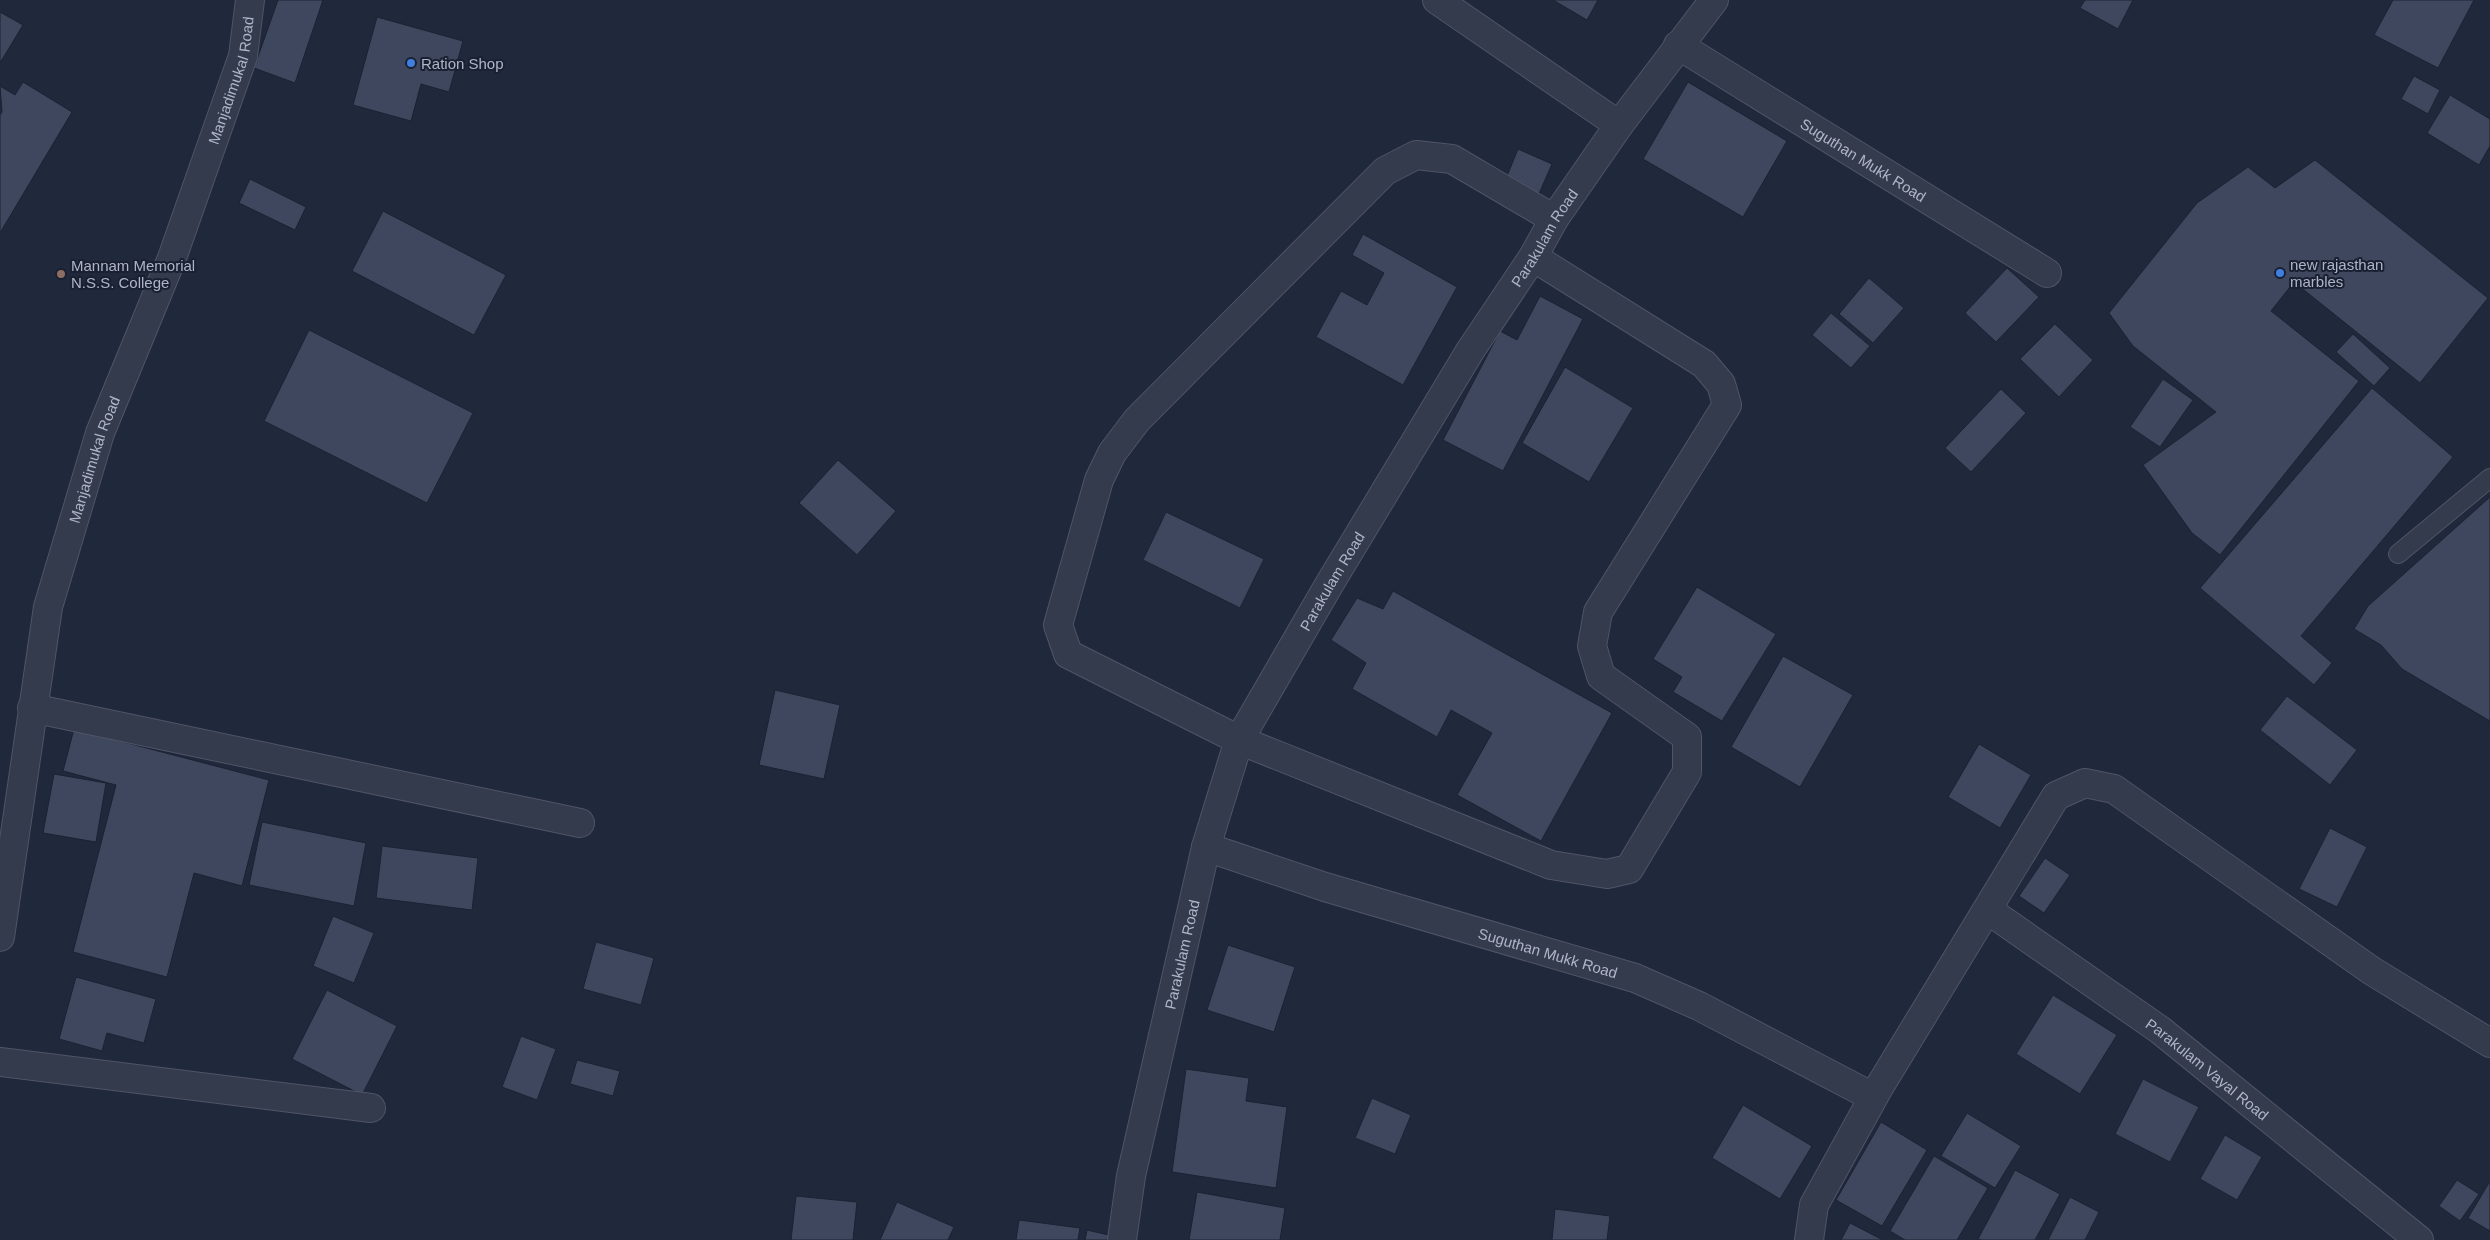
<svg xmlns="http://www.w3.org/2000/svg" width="2490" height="1240" font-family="Helvetica,sans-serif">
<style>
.building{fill:#3e475e;stroke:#1b2233}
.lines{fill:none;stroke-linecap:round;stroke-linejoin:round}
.service-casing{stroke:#4f5567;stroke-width:20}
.minor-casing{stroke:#4f5567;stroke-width:30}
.tertiary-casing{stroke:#4f5567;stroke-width:30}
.service{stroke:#343b4c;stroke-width:18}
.minor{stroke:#343b4c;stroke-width:28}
.tertiary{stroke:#343b4c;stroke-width:28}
.shop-dot{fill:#3f7fe0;stroke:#192031;stroke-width:2}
.education-dot{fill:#8d6e63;stroke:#192031;stroke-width:2}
.labels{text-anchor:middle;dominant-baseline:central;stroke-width:4;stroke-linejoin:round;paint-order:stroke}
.poi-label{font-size:15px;fill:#afb5c8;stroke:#192031;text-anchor:start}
.street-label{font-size:15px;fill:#afb5c8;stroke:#192031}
</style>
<rect width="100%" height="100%" fill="#20283c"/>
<path class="building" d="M278 0H323L295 83 254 68Z
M1553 0H1598L1587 20Z
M2085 0H2133L2118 29 2080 8Z
M2393 0H2474L2438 68 2374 35Z
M0 12 23 25 0 63Z
M377 17 463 41 449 92 421 84 411 121 353 105Z
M2414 76 2440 90 2428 114 2401 99Z
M23 82 72 112 0 233V115L2 112 0 86 15 95Z
M1688 82 1787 141 1743 217 1643 159Z
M2450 95 2490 119V146L2479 165 2427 133Z
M1518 149 1552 164 1538 196 1505 181Z
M2315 160 2488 298 2420 383 2294 282 2271 311 2359 381 2220 555 2192 533 2143 465 2216 412 2133 346 2109 313 2197 203 2248 167 2275 188Z
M250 179 306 207 295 230 239 203Z
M383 211 506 275 474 335 352 271Z
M1363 234 1457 287 1403 385 1316 337 1341 291 1367 305 1384 273 1352 255Z
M2007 268 2039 297 1996 342 1965 313Z
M1869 278 1904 308 1873 343 1839 314Z
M1540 296 1583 319 1503 471 1443 440 1500 331 1517 340Z
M1831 313 1870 346 1851 368 1812 335Z
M2055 324 2093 360 2059 397 2020 359Z
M309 330 473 413 427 503 264 421Z
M2353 334 2390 368 2374 386 2336 352Z
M1565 367 1633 408 1589 482 1522 443Z
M2163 379 2193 400 2160 447 2130 427Z
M2372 388 2453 457 2301 636 2332 663 2314 685 2200 588Z
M2001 389 2026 413 1971 472 1945 448Z
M838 460 896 511 857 555 799 503Z
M2490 497V721L2402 669 2381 645 2354 629 2368 606Z
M1166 512 1264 559 1240 608 1143 560Z
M1697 587 1776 634 1722 721 1673 692 1682 677 1653 659Z
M1393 591 1612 713 1541 841 1457 795 1492 733 1451 710 1437 737 1352 689 1366 663 1331 640 1357 598 1383 609Z
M1783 656 1853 695 1800 787 1731 747Z
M775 690 840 705 824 779 759 765Z
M2287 696 2357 750 2330 785 2260 730Z
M74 729 269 780 242 886 194 873 167 977 73 952 116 785 63 771Z
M1979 744 2031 775 2000 828 1948 797Z
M54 774 106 783 96 842 43 833Z
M262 822 366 843 354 906 249 885Z
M2330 828 2367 847 2337 907 2299 889Z
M382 846 478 858 472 910 376 898Z
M2045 858 2070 875 2044 913 2019 896Z
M333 916 374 933 354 983 313 966Z
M596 942 654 958 641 1005 583 989Z
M1228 945 1295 967 1274 1032 1207 1010Z
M76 977 156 999 144 1043 107 1033 102 1051 59 1039Z
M327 990 397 1026 362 1095 292 1059Z
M2053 995 2117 1035 2080 1094 2016 1054Z
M521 1036 556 1049 537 1100 502 1087Z
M577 1060 620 1071 613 1096 570 1084Z
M1186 1069 1249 1078 1246 1101 1287 1107 1276 1188 1172 1172Z
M2143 1079 2199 1107 2170 1162 2115 1134Z
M1372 1098 1411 1115 1395 1154 1355 1138Z
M1743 1105 1812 1146 1780 1199 1712 1158Z
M1967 1113 2021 1146 1995 1188 1941 1156Z
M1881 1122 1927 1150 1882 1226 1836 1200Z
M2225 1135 2262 1157 2237 1200 2200 1179Z
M1934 1156 1988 1188 1957 1240H1905L1890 1231Z
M2015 1170 2060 1194 2035 1240H1981L1978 1239Z
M2457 1180 2479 1194 2460 1221 2439 1206Z
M2490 1181V1231L2468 1218Z
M1197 1192 1285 1208 1280 1240H1189Z
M796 1196 857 1202 853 1240H791Z
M2070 1197 2099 1212 2085 1240H2048Z
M897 1202 954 1227 948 1240H880Z
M1555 1209 1610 1216 1607 1240H1552Z
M1019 1220 1080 1228 1078 1240H1016Z
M1850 1223 1883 1240H1841Z
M1087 1230 1113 1236 1112 1240H1085Z"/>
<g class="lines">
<defs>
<path id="service" d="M2398 554 2490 478"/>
<g id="minor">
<path d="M1437 0 1619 125"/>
<path id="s1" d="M1678 45 2047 273"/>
<path d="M1533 257 1704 364 1721 384 1727 405 1598 612 1592 646 1601 676 1687 737V772L1629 869 1607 874 1551 865 1239 740 1068 654 1058 625 1099 480 1112 453 1137 420 1385 171 1416 155 1452 159 1554 219"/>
<path d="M32 708 580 823"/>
<path id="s2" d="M1206 847 1325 887 1635 978 1699 1006 1873 1097"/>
<path id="s3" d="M1988 910 2160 1030 2419 1240"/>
<path id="s4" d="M0 937 48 607 100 433 172 258 243 56 250 0"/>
<path d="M0 1062 371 1108"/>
<path d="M1809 1240 1814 1205 1878 1089 2056 796 2085 783 2114 789 2372 971 2490 1043"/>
</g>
<g id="tertiary">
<path id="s5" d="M1122 1240 1131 1176 1206 847 1239 740 1330 583 1470 351 1533 257 1554 219 1619 125 1714 0"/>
</g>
</defs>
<use href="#service" class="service-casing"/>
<use href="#minor" class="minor-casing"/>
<use href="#tertiary" class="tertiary-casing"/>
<use href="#service" class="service"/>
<use href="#minor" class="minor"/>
<use href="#tertiary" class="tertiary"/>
</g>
<g class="shop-dot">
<circle cx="411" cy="63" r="5"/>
<circle cx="2280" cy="273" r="5"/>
</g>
<circle class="education-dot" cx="61" cy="274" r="5"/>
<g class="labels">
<g class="poi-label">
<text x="421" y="63">Ration Shop</text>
<text x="2290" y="264">new rajasthan<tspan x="2290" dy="17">marbles</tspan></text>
<text x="71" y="265">Mannam Memorial<tspan x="71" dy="17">N.S.S. College</tspan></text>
</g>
<g class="street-label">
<text stroke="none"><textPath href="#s4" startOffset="892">Manjadimukal Road</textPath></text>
<text stroke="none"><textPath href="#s1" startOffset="218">Suguthan Mukk Road</textPath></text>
<text stroke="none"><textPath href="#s5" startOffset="1102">Parakulam Road</textPath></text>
<text stroke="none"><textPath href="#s4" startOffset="488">Manjadimukal Road</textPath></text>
<text stroke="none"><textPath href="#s5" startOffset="698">Parakulam Road</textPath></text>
<text stroke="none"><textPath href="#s2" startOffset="358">Suguthan Mukk Road</textPath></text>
<text stroke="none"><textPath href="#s5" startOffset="292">Parakulam Road</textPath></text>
<text stroke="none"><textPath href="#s3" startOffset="271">Parakulam Vayal Road</textPath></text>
</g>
</g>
</svg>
